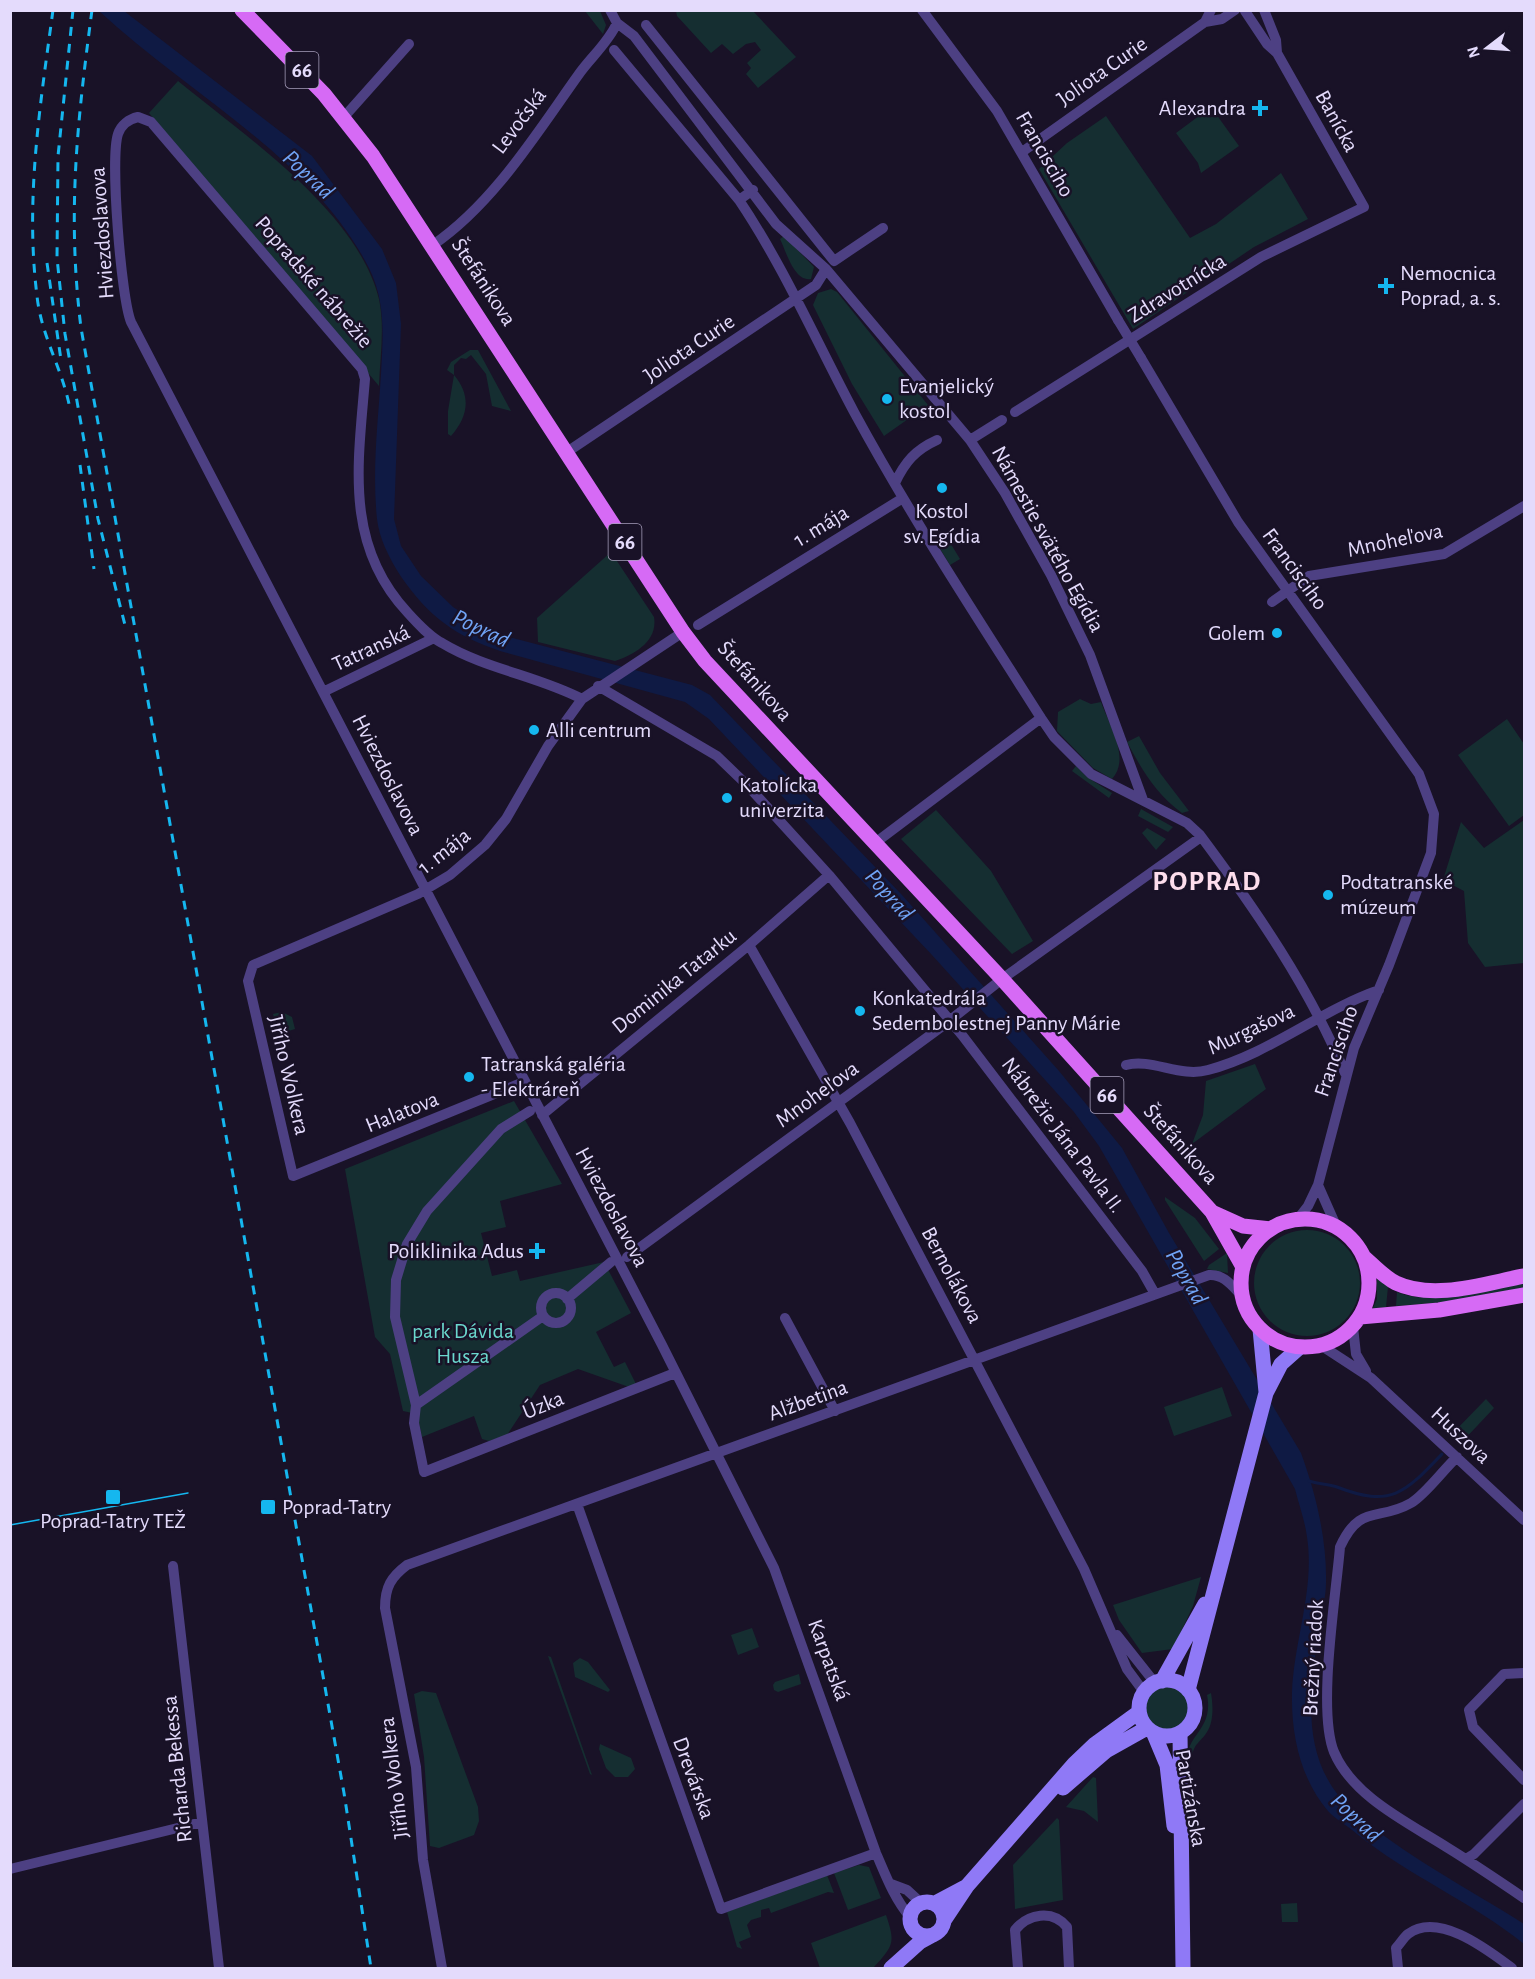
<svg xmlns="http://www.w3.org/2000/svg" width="1535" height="1979" font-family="'Alegreya Sans',sans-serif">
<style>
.green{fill:#152e31}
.water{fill:#0f1a44}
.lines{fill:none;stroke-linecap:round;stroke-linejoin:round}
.stream{stroke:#0f1a44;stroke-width:3}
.street{stroke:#4d4083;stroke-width:10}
.secondary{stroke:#8f79f6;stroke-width:15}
.primary{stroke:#d66af5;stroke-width:15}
.tram{stroke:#15b7ef;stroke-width:1.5}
.rail{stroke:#15b7ef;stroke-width:3;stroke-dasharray:9 8;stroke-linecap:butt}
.street-bridge{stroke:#4d4083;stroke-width:10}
.poi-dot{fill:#15b7ef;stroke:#191227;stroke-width:2}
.labels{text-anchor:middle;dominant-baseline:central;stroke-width:5;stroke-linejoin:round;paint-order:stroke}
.shield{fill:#191227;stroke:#a79fbc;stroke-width:1.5}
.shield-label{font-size:21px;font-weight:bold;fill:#e4dbfc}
.street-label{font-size:22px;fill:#e4dbfc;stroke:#191227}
.poi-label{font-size:22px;fill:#e4dbfc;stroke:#191227;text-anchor:start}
.park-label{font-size:22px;fill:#6bd8ce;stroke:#191227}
.water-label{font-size:24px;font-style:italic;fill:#70a3f5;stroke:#191227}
.district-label{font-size:28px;font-weight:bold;letter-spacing:1.5px;fill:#fdddec;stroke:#191227}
</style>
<rect width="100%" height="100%" fill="#191227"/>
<path class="green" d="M585 11H600L606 25 603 34Z
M676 11H753L796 57 758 88 746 74 751 68 747 63 761 50 755 42 746 44 733 54 722 44 711 53 677 16Z
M178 81C245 136 357 211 379 299 385 327 380 358 379 386L149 113Z
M1211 107 1239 146 1201 173 1198 163 1176 133Z
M1106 116 1190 238 1216 224 1281 173 1308 219 1254 247 1133 329 1039 169 1067 143Z
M784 236 814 267 811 279C794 282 786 251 780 239Z
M831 289 837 292 928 405 884 436 852 384 813 305 818 293Z
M470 350H478L511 411 492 406 486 374 471 355 466 359 461 358 454 365V375C471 395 469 416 451 436L448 434V411L454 375 447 370 451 362Z
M946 536 960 559 950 565 936 542Z
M611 552 654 617C658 641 635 654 615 661L538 642 537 618Z
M1080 699 1091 704 1101 702C1109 725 1131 758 1112 779L1093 768 1057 731 1058 712Z
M1507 719 1524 744V815L1509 826 1458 755Z
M1139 736 1160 773 1189 811 1182 813C1156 794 1142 770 1127 742Z
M1076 766 1087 777 1112 793 1109 798 1072 771Z
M1141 809 1173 827 1168 832 1138 816Z
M936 810 991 871 1033 941 1012 954 901 839Z
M1524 820V963L1485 967 1468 943 1464 891 1443 880 1461 822 1484 848Z
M1147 828 1166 839 1156 850 1142 833Z
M282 1012 292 1017 295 1029 279 1034 273 1014Z
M1255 1064 1266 1089 1192 1144 1203 1115 1206 1081Z
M514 1101 562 1184 500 1201 506 1227 481 1233 492 1276 517 1270 520 1281 604 1262 631 1313 596 1332 614 1367 625 1362 636 1384 629 1387 578 1369 540 1385 507 1435 489 1441 482 1439 474 1416 422 1437 417 1414 403 1411 390 1354 375 1337 345 1169Z
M1165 1197 1195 1218 1219 1249 1204 1261 1165 1200Z
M1254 1283a53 53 0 1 1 106 0a53 53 0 1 1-106 0Z
M1227 1253 1228 1273 1207 1269 1209 1265Z
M1377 1277 1388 1287 1386 1307 1373 1308 1377 1299Z
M1524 1282V1288L1457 1301 1396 1306 1397 1292C1430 1307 1489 1288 1524 1282Z
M1222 1387 1232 1416 1174 1436 1164 1407Z
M1486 1399 1494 1408 1461 1443 1452 1434Z
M1201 1577 1193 1606 1173 1649 1142 1653 1119 1620 1113 1605Z
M752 1628 759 1647 738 1655 731 1635Z
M548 1656 551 1657 592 1775 590 1774Z
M580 1658 588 1662 610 1690 608 1692 575 1677 573 1663Z
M799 1674 801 1684 778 1692 774 1690 773 1685 775 1682Z
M1145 1709a22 22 0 1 1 44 0a22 22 0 1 1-44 0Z
M422 1691 436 1693 478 1807 479 1821 474 1835 439 1848 430 1846 424 1757 414 1694Z
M1211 1693C1213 1705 1214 1721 1207 1732 1200 1743 1194 1743 1192 1757L1188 1758C1186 1735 1214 1729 1207 1695Z
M600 1744 631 1758 635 1769 628 1777H615L606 1768 599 1749Z
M1093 1777 1096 1778 1098 1822 1084 1811 1066 1807Z
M1057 1818 1059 1820 1063 1900 1015 1909 1013 1865Z
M859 1865 869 1867 881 1898 848 1910 834 1873Z
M827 1875 834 1893 828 1892 771 1913 769 1908 761 1910V1917L751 1920 747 1925 751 1937 739 1942 742 1949 737 1947 727 1912Z
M1297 1903 1298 1922H1282L1281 1904Z
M886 1915C896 1944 893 1946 873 1968H820L811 1943Z"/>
<path class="water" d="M99 11H124L312 156 382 249 396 283 401 324 394 519 401 546 421 576 453 607 480 624 509 637 692 685 710 695 902 895 1059 1071 1122 1148 1169 1233 1301 1453C1316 1494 1327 1540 1326 1583 1326 1596 1322 1610 1320 1623 1310 1690 1297 1760 1353 1811 1400 1853 1471 1890 1524 1924V1944C1472 1902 1409 1876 1357 1834 1348 1826 1336 1820 1328 1811 1300 1778 1291 1734 1292 1692 1294 1640 1315 1589 1307 1537 1305 1521 1299 1505 1295 1489L1099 1146 1074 1112 932 955 709 719 685 702 500 651C480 644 461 636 444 623 415 602 381 555 377 519 372 471 378 422 381 374 383 337 386 302 369 268 312 157 188 94 99 11Z"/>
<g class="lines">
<path class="stream" d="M1309 1481C1318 1484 1328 1484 1337 1487 1391 1508 1405 1493 1442 1454"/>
<path class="street" d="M610 10 617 23 634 36 776 224 826 269 970 440 1005 493 1051 575 1090 655 1143 800
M922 10 997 111 1118 320
M1264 10 1276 40 1277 53
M1205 22 1211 10
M646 25 834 261 883 228
M614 50 739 200
M344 117 409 44
M1022 152 1205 22 1222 19 1235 10
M753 190 739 200C784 267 816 341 854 412 911 517 977 617 1041 718L1054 737 1091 774 1187 823 1200 835C1256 910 1309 987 1345 1073
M433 245C494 203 536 134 579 74 591 57 608 43 617 23
M1141 358 1238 522 1419 774 1434 814 1431 853 1389 965 1354 1048 1318 1185 1308 1206 1297 1220
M1015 412 1261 257 1364 207 1277 53 1267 44 1245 11
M970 440 1002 420
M567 452 816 285 826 269
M895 483C905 462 915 450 937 440
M1272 602 1309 576 1444 554 1524 506
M698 625 903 498
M598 686 717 756 747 785 829 875 962 1035 1142 1271 1155 1294
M323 692 434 638
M582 699C538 676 485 669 442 643 429 636 418 624 408 613 344 545 358 464 365 379L362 369 151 122 138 117C129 119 121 125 118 134 110 158 121 298 131 322L662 1345 774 1568 876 1853C886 1876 894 1898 910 1917
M875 843 1041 718
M749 945 850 1123 1084 1569 1127 1669 1144 1692
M1126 1065C1152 1058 1180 1078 1208 1070 1269 1054 1319 1011 1379 990
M524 1082 293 1176 248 981 253 965 418 894 450 875 485 845 506 819 548 746 582 699 683 632
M530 1111 501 1129 427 1211 407 1244 396 1280 395 1317 416 1405 414 1423 424 1472 675 1373
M542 1115 749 945 829 875
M1318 1185 1337 1228
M627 1257 944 1025 1002 979 1201 837
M541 1308a15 15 0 1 1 30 0a15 15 0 1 1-30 0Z
M567 1299 611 1262
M785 1318 835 1411
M1353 1327 1356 1354 1366 1371
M1322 1346 1371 1378 1524 1520
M416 1405 543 1316
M1457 1457C1444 1469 1425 1495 1411 1503 1378 1522 1360 1503 1340 1547 1336 1596 1317 1710 1334 1752 1353 1797 1409 1823 1448 1848 1474 1864 1499 1881 1524 1898
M577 1504 721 1909 876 1853
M173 1566 219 1968
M1117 1635 1155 1683
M1524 1673 1504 1674 1469 1710 1473 1727 1524 1780
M1466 1859 1474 1854 1524 1804
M10 1869 202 1822
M891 1884 907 1890 920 1902
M442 1968 423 1860 416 1767 385 1608C385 1587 391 1577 407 1565L1209 1275C1224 1274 1232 1286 1242 1296
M1018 1968 1015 1930C1028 1914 1052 1909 1067 1927L1069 1968
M1398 1968 1396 1948C1400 1944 1404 1937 1408 1934 1439 1911 1489 1951 1512 1968"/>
<path class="secondary" d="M1260 1329 1266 1392
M1139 1708a28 28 0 1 1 56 0a28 28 0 1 1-56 0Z
M1162 1681 1205 1604
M1188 1690 1266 1393 1281 1364 1299 1348
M1180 1733 1183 1968
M1154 1734 1167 1765 1174 1826
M1063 1788 1106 1751 1147 1728
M910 1919a17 17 0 1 1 34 0a17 17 0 1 1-34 0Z
M935 1903 967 1886
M945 1919 967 1886 1074 1764 1095 1744 1139 1712
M891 1968 920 1942 931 1936"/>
<path class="primary" d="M242 10 324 94 373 156 683 632 705 661 1002 979 1212 1212 1243 1267
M1212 1212 1243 1226 1271 1229
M1241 1283a64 64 0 1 1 128 0a64 64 0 1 1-128 0Z
M1364 1257C1374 1266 1384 1277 1396 1283 1434 1301 1486 1283 1524 1276
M1360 1317 1439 1310 1524 1295"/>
<path class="tram" d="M10 1525 188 1493"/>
<path class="rail" d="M53 10C40 106 25 200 37 296 41 336 63 370 70 409
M73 10 58 156 57 258 65 334 98 519 125 625
M92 10C77 123 67 215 81 328L344 1793 371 1968
M47 263 61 360
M80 465 94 569"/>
<path class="street-bridge" d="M1118 320 1141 358"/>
</g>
<g class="poi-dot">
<path d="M1257 99h6v6h6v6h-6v6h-6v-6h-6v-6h6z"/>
<path d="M1383 277h6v6h6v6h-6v6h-6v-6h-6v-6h6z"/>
<circle cx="887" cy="399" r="6"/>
<circle cx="942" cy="488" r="6"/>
<circle cx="1277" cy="633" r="6"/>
<circle cx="534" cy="730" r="6"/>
<circle cx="727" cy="798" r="6"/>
<circle cx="1328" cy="895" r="6"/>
<circle cx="860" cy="1011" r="6"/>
<circle cx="469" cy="1077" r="6"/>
<path d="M534 1242h6v6h6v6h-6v6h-6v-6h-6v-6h6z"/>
<rect x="105" y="1489" width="16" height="16" rx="3"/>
<rect x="260" y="1499" width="16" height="16" rx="3"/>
</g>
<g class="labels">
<g class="shield">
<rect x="285.5" y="52" width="33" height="36" rx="4.5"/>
<rect x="608.5" y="524" width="33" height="36" rx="4.5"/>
<rect x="1090.5" y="1077" width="33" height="36" rx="4.5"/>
</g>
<g class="shield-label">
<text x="302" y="70">66</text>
<text x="625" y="542">66</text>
<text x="1107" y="1095">66</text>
</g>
<g class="street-label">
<text transform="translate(1102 71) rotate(-35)">Joliota Curie</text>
<text transform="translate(519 121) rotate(-53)">Levočská</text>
<text transform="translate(1337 121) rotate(61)">Banícka</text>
<text transform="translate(1045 154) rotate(60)">Francisciho</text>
<text transform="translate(102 233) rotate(-94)">Hviezdoslavova</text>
<text transform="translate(314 282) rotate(49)">Popradské nábrežie</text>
<text transform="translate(484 282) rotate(57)">Štefánikova</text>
<text transform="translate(1177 288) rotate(-32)">Zdravotnícka</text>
<text transform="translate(689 348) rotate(-34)">Joliota Curie</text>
<text transform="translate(821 526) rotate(-31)">1. mája</text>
<text transform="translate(1048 539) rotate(61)">Námestie svätého Egídia</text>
<text transform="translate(1395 540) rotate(-12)">Mnoheľova</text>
<text transform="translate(1295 569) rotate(54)">Francisciho</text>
<text transform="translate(371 648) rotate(-25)">Tatranská</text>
<text transform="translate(755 681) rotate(48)">Štefánikova</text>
<text transform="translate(388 775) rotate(63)">Hviezdoslavova</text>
<text transform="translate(444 851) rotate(-38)">1. mája</text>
<text transform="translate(674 981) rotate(-39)">Dominika Tatarku</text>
<text transform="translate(1251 1029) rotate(-25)">Murgašova</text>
<text transform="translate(1336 1051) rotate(-71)">Francisciho</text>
<text transform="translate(289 1075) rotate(77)">Jiřího Wolkera</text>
<text transform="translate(817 1094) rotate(-36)">Mnoheľova</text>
<text transform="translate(402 1112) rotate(-22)">Halatova</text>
<text transform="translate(1063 1135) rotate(53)">Nábrežie Jána Pavla II.</text>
<text transform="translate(1181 1144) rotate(48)">Štefánikova</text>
<text transform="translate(612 1207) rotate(62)">Hviezdoslavova</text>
<text transform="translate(952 1275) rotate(62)">Bernolákova</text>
<text transform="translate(808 1400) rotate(-20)">Alžbetina</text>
<text transform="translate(543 1405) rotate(-22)">Úzka</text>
<text transform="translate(1461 1435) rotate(43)">Huszova</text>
<text transform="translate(1313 1658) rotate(-87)">Brežný riadok</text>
<text transform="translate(829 1660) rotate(70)">Karpatská</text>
<text transform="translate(177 1769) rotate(-96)">Richarda Bekessa</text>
<text transform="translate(394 1778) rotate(-97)">Jiřího Wolkera</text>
<text transform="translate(694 1778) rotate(70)">Drevárska</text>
<text transform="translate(1191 1798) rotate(80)">Partizánska</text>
</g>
<g class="poi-label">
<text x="1246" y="108" text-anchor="end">Alexandra</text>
<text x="1400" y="273">Nemocnica<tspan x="1400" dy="25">Poprad, a. s.</tspan></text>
<text x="899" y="386">Evanjelický<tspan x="899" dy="25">kostol</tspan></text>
<text x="942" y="511" text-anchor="middle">Kostol<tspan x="942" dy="25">sv. Egídia</tspan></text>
<text x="1265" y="633" text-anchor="end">Golem</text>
<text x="546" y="730">Alli centrum</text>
<text x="739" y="785">Katolícka<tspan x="739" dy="25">univerzita</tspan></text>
<text x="1340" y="882">Podtatranské<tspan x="1340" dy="25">múzeum</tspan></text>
<text x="872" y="998">Konkatedrála<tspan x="872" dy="25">Sedembolestnej Panny Márie</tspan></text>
<text x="481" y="1064">Tatranská galéria<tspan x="481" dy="25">- Elektráreň</tspan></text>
<text x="524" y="1251" text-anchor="end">Poliklinika Adus</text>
<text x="282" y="1507">Poprad-Tatry</text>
<text x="113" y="1521" text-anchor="middle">Poprad-Tatry TEŽ</text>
</g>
<g class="park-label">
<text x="463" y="1331">park Dávida<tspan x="463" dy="25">Husza</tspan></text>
</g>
<g class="water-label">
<text transform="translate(308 175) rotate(43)">Poprad</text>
<text transform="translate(481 629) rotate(25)">Poprad</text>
<text transform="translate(889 895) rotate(48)">Poprad</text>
<text transform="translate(1186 1277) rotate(60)">Poprad</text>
<text transform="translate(1356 1818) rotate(43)">Poprad</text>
</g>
<g class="district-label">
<text x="1207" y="882">POPRAD</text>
</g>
</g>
<rect width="1535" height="1979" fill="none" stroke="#e4dbfc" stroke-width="24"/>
<g transform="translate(1487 48) rotate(253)" stroke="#191227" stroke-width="4.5" paint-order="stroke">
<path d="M0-4.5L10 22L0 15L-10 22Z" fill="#e4dbfc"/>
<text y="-9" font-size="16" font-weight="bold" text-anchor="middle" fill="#e4dbfc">N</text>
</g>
</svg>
